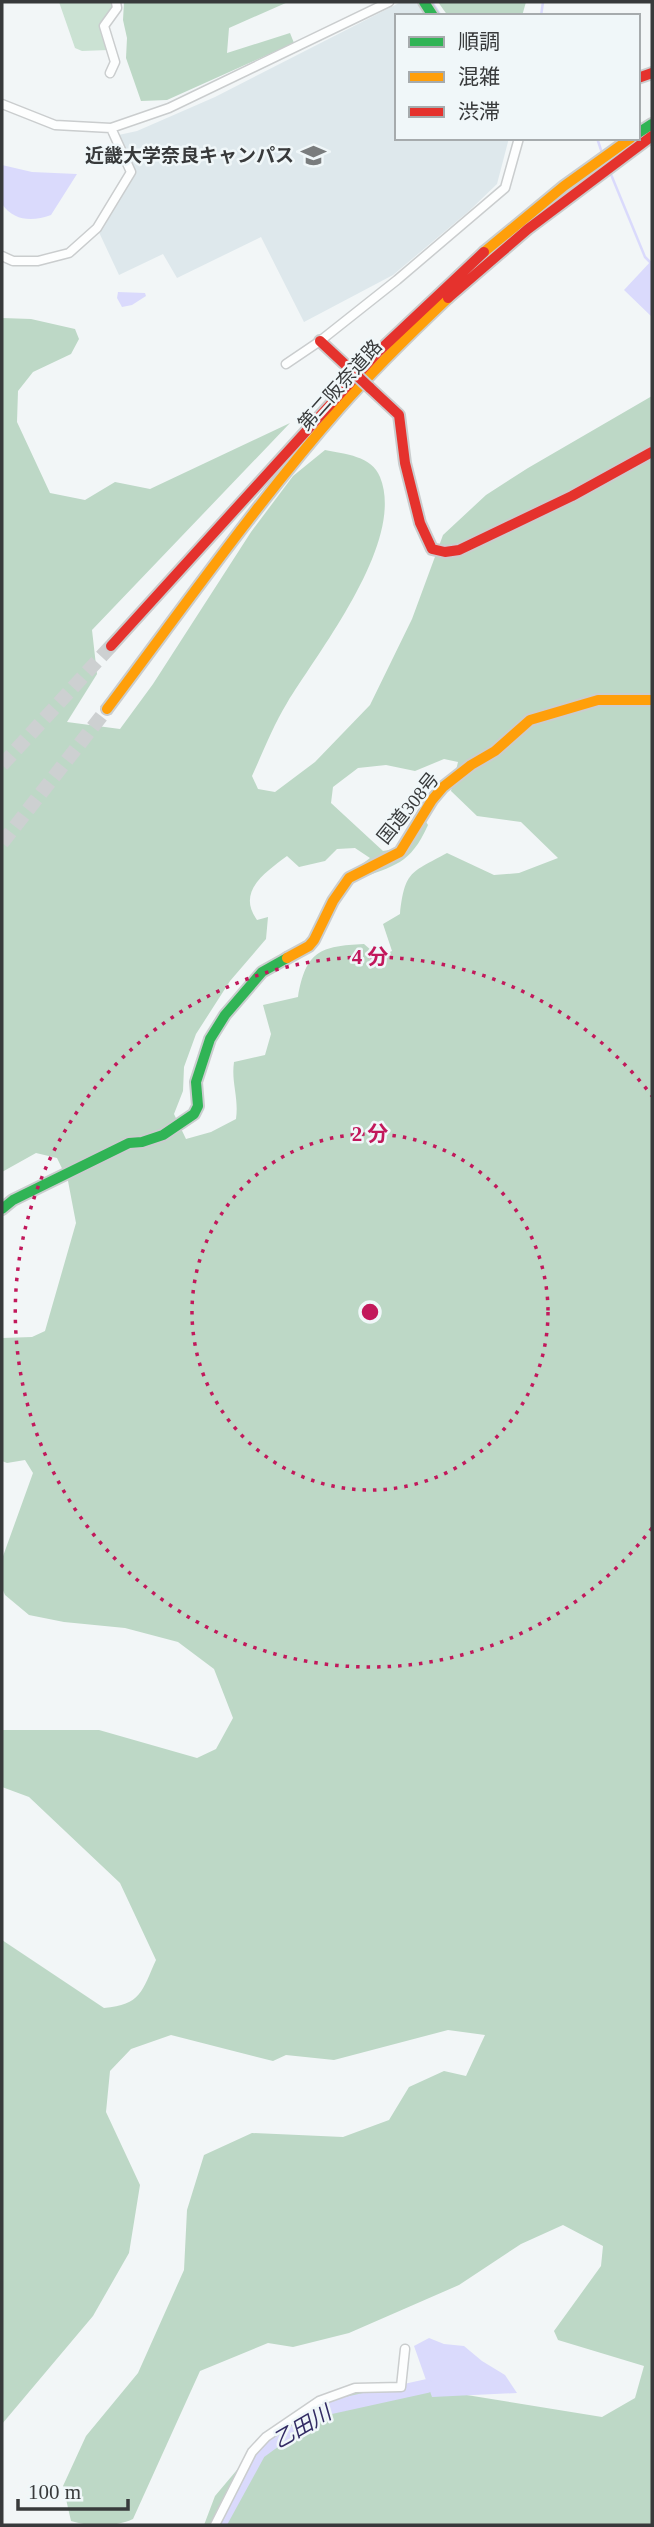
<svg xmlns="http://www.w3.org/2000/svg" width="654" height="2527" font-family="'Times New Roman','Noto Sans JP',serif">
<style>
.built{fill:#dee8ec}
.green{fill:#cbe2d3}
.forest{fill:#bdd8c6;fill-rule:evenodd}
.water{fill:#dadafc}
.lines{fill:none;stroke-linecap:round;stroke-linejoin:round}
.stream{stroke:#dadafc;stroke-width:2.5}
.river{stroke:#dadafc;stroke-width:14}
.highway-tunnel{stroke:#cdd0d1;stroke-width:14;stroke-dasharray:14 7;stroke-linecap:butt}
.street-casing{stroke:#cacdce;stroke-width:11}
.fast-casing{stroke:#cacdce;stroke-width:14}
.slow-casing{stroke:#cacdce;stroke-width:14}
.jam-casing{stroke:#cacdce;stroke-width:14}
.street{stroke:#fdfefe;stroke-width:8}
.fast{stroke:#30b455;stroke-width:10}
.slow{stroke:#ff9f0a;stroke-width:10}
.jam{stroke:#e5322d;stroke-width:10}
.jam-bridge-casing{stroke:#cacdce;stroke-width:14;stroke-linecap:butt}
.jam-bridge{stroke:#e5322d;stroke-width:10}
.ring{fill:none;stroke:#c2185b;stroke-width:3.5;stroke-dasharray:3.5 7}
.labels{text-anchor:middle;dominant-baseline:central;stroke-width:5;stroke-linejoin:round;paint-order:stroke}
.poi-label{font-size:19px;font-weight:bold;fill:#383a3b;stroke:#f0f7f9;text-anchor:end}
.street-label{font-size:19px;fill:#383a3b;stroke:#f0f7f9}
.water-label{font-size:21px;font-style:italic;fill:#332c64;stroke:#f0f7f9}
.centre{fill:#c2185b;stroke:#f0f7f9;stroke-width:3.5}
.ring-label{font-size:21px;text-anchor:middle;font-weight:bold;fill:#c2185b;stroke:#f0f7f9;stroke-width:5;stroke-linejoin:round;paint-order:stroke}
</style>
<rect width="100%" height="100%" fill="#f2f6f7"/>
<path class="built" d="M401 2H416L425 16H397V138H509L497 184 469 211 393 275 304 322 261 237 177 278 163 254 119 275 97 228 130 172 114 136 137 131 215 97Z"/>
<path class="green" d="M59 2H113L114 7 101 25 109 50 82 51 75 48Z"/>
<path class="forest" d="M124 2H288L229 28 227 53 290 33 294 43 167 100 141 101 126 58 127 38 123 20Z
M438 2H526L522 16H448Z
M2 318 31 319 75 329 79 339 71 354 33 372 18 391 17 422 50 493 85 500 115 482 150 489 290 423 92 630 97 674 67 722 120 729 153 684 251 532 293 476 325 450C345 454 372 456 380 477 406 541 320 649 287 703 273 726 263 752 252 776L258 789 275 792 315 762 370 705 412 619 443 535 486 495 528 468 652 396V2525H204L215 2496 263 2439 319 2401 355 2388 417 2387 602 2417 635 2398 644 2366 558 2340 554 2331 601 2266 603 2246 563 2225 521 2244 459 2285 349 2333 293 2347 268 2343 200 2371 133 2519C117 2527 89 2527 71 2521L63 2486 86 2436 138 2373 184 2270 187 2210 204 2155 252 2133 343 2137 389 2120 409 2087 444 2071 466 2076 485 2035 448 2030 334 2060 286 2055 273 2061 171 2035 131 2049 110 2071 106 2112 140 2185 129 2253 93 2316 2 2424V1940L104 2008C141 2005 142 1991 156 1960L120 1883 29 1797 2 1787V1730H99L197 1758 216 1749 233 1718 214 1669 178 1642 125 1628 64 1622 29 1615 5 1595 2 1588V1559L33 1473 25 1460 7 1463 2 1461V1338L32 1337 45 1331 76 1223 68 1181 57 1158 36 1153 2 1172ZM444 759 458 762 451 791 477 816 521 822 558 858 519 873 494 875 447 853C411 873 405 870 400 914L383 924 392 951 379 957 364 944C320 946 306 951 298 997L263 1005 271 1034 265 1055 234 1062C231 1083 239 1097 236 1119L211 1132 186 1139 174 1114 183 1091 184 1067 196 1034 230 981 266 939 268 917 257 920C236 891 266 872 287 856L299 867 325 861 337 849 355 848 370 858 353 871 356 880C395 865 410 865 428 825L420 812 395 849 383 851 331 803 333 787 358 768 386 765 415 771Z"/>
<path class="water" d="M2 165 32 172 77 174 51 215C32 222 14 221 2 204Z
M652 260V317L624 290Z
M118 292 145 293 146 296 132 305 122 307 117 298Z
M429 2338 444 2344 464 2346 482 2361 505 2375 517 2393 432 2397 414 2346Z"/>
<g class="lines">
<path class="stream" d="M432 2 441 16
M541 16 543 2
M597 138 602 153
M610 172 645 257 652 264"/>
<path class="river" d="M219 2525 259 2452 289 2430 327 2408 427 2386"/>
<path class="highway-tunnel" d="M2 765 111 646
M2 843 107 709"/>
<defs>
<path id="street" d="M110 73 115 62 104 26 117 8 116 2
M2 104 55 125 111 128 169 108 389 2
M2 256 13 261H38L69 253 97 228 131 172 111 128
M286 364 320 341 397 280 505 188 519 138
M215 2525 252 2452 266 2437 319 2401 355 2388 401 2387 405 2349"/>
<path id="fast" d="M424 2 433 16
M638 133 652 124
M2 1209 13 1200 129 1143 142 1142 163 1135 194 1114 198 1106 196 1082 210 1039 225 1015 262 972 287 958"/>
<path id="slow" d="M484 252 564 186 631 138
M107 709C183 608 256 504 339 409 373 370 410 334 448 298
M287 958 309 946 314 940 333 901 349 878 400 852 432 800 443 787 471 765 495 751 530 720 598 700H652"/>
<path id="jam" d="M638 78 652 73
M448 298 528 229 652 136
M320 341 350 369
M369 387 399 415 405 463 420 523 432 549 445 552 459 550 572 496 652 452
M111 646 379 351 484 252"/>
</defs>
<use href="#street" class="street-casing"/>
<use href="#fast" class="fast-casing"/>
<use href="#slow" class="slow-casing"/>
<use href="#jam" class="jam-casing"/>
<use href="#street" class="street"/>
<use href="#fast" class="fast"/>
<use href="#slow" class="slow"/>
<use href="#jam" class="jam"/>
<defs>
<path id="jam-bridge" d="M350 369 369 387"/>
</defs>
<use href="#jam-bridge" class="jam-bridge-casing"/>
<use href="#jam-bridge" class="jam-bridge"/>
</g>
<g class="ring">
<circle cx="370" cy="1312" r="178"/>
<path d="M652 1528A355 355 0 1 1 652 1096"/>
</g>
<defs>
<symbol id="university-bare" viewBox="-9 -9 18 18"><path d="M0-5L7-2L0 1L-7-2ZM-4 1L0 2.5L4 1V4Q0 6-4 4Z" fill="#797c7d" stroke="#f0f7f9" stroke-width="2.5" paint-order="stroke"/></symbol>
</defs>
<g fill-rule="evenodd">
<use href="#university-bare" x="296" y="138" width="35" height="35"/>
</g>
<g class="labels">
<g class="poi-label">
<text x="294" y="155">近畿大学奈良キャンパス</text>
</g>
<g class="street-label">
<text transform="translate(340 385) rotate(-48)">第二阪奈道路</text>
<text transform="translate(408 808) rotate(-51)">国道308号</text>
</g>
<g class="water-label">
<text transform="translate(302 2427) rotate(-30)">乙田川</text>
</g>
</g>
<circle cx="370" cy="1312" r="10" class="centre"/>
<g class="ring-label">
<text x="370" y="964">4 分</text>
<text x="370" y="1141">2 分</text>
</g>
<rect width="654" height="2527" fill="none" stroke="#383a3b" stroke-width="7"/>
<rect x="395" y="14" width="245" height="126" fill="#f0f7f9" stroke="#a6abad" stroke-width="2"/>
<rect x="409" y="37" width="35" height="10" fill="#30b455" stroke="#a6abad" stroke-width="2"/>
<text x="458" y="49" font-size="21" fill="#383a3b">順調</text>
<rect x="409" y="72" width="35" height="10" fill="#ff9f0a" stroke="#a6abad" stroke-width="2"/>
<text x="458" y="84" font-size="21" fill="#383a3b">混雑</text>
<rect x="409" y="107" width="35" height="10" fill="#e5322d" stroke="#a6abad" stroke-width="2"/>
<text x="458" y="119" font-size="21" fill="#383a3b">渋滞</text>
<path d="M18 2499v10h110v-10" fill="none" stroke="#383a3b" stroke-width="3.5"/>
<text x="28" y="2499" font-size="21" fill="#383a3b" stroke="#f0f7f9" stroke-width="5" paint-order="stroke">100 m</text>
</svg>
